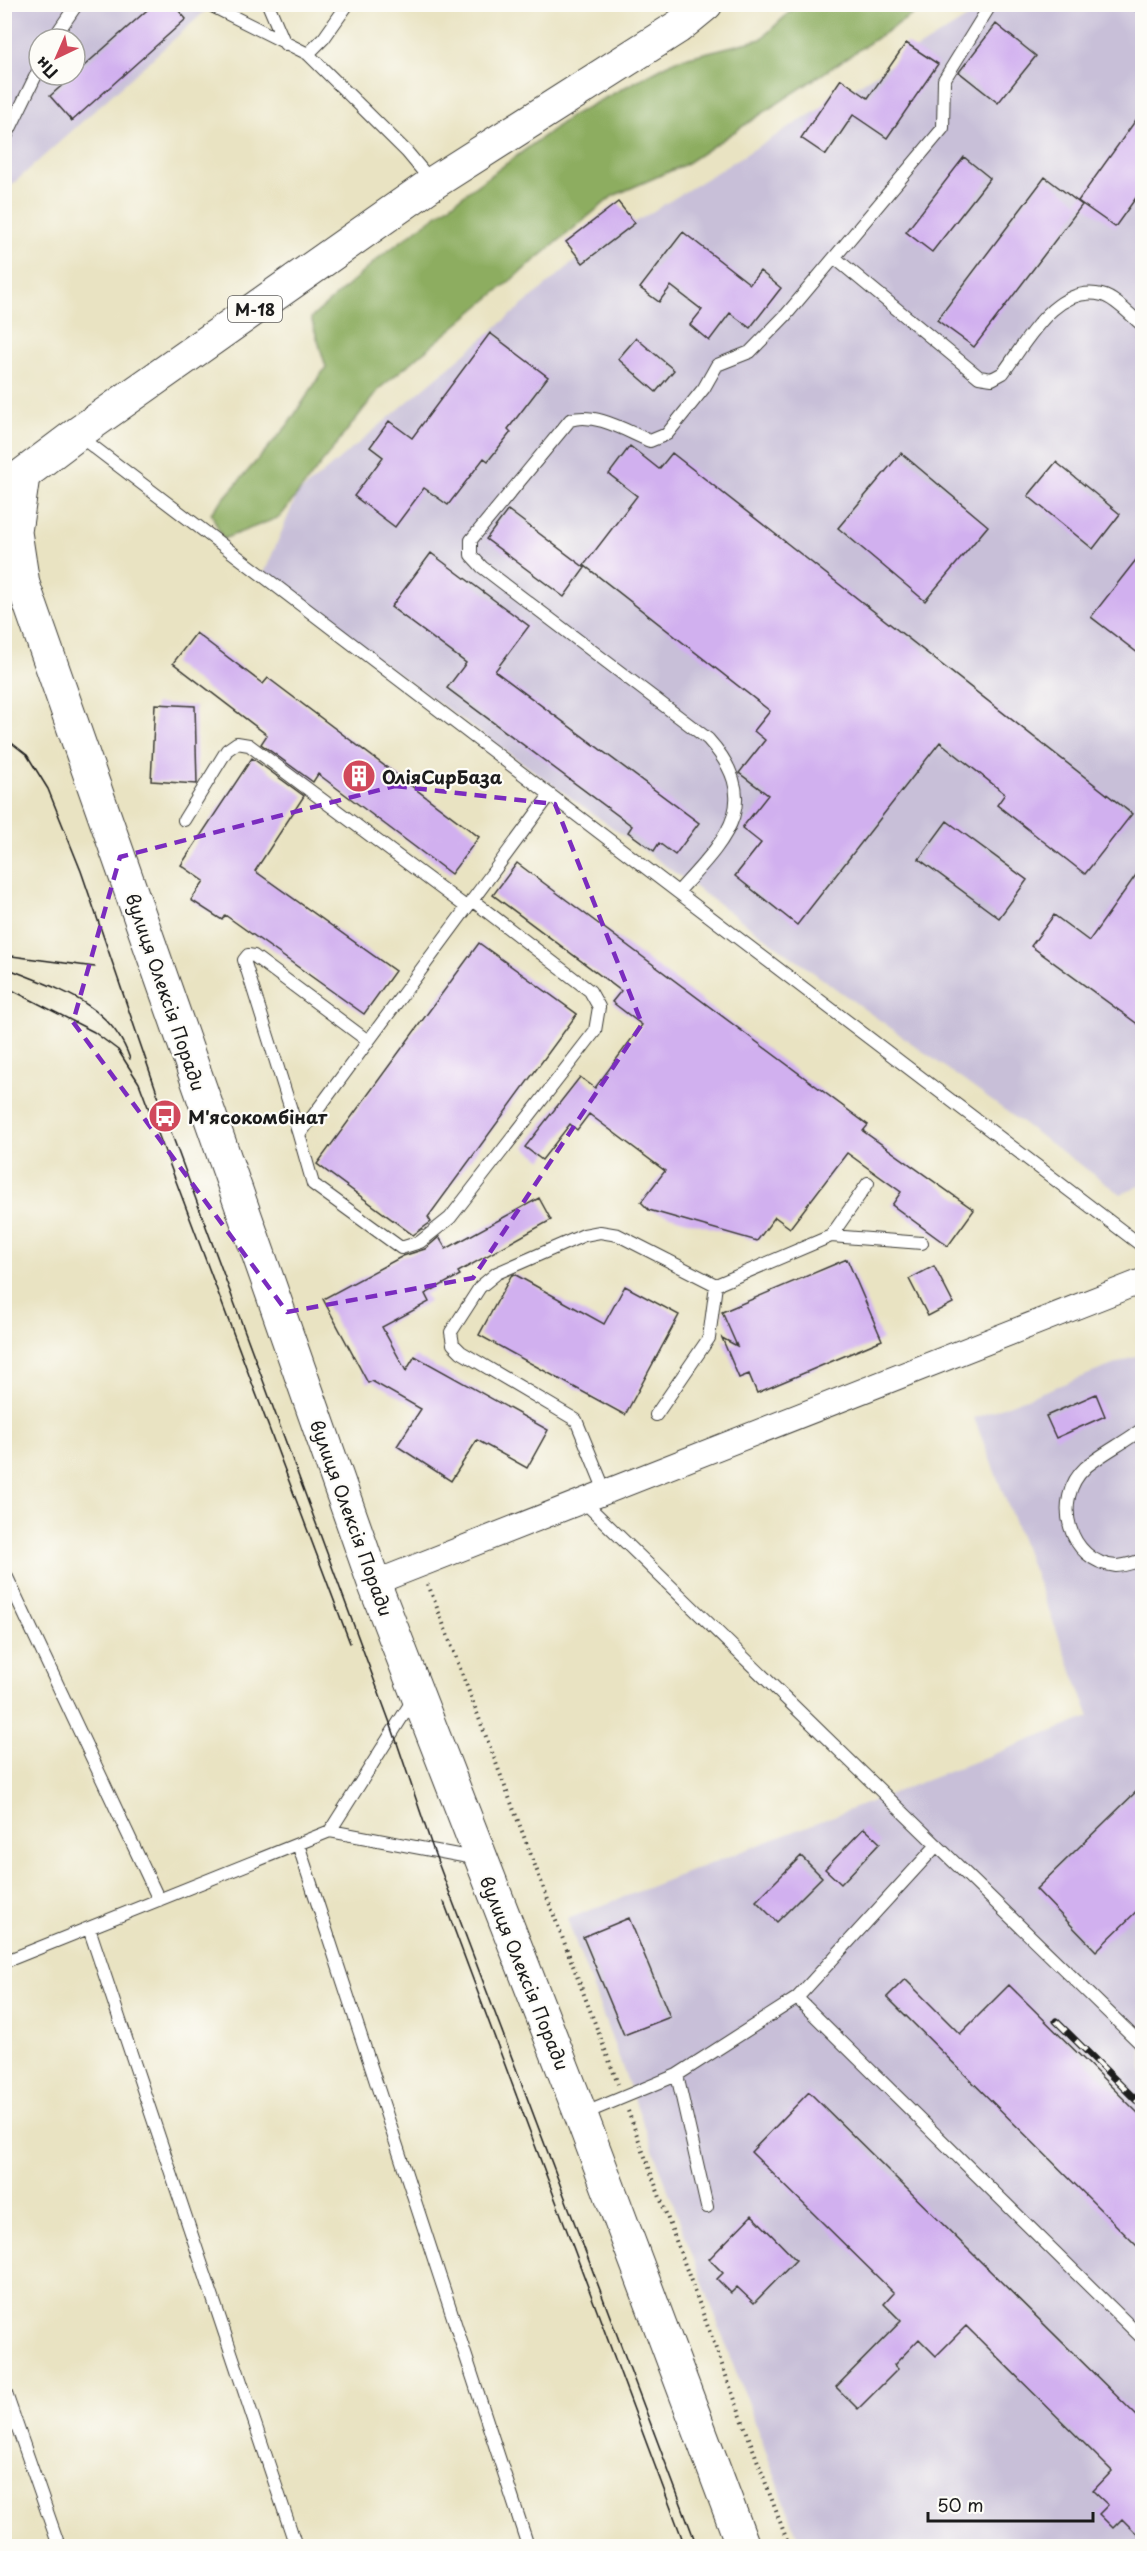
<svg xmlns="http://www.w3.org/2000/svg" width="1147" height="2551" font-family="'Playpen Sans',sans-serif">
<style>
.industrial{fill:#c8bfd8;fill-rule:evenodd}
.forest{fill:#8dad61;stroke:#54643e;stroke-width:1.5}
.building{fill:#d1b0ef}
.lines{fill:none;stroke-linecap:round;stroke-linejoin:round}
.service-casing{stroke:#3b3a35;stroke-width:14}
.minor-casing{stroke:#3b3a35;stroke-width:26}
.secondary-casing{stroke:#3b3a35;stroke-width:35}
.trunk-casing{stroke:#3b3a35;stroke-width:35}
.path{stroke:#3b3a35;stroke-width:4;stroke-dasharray:1.5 4.5;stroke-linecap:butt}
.service{stroke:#fff;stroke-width:12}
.minor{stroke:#fff;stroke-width:24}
.secondary{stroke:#fff;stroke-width:33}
.trunk{stroke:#fff;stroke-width:33}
.tram{stroke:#1c1c1c;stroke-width:1.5}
.rail-casing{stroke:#1c1c1c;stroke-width:7}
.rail{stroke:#fdfcf7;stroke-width:4.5;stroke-dasharray:14;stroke-linecap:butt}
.marked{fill:none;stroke:#7b2cbf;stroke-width:4.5;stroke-dasharray:12 8;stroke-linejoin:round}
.labels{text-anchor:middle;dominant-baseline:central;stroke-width:4.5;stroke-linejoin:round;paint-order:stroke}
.shield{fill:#fdfcf7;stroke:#605f5e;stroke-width:1.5}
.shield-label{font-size:16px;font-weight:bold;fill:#1c1c1c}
.poi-label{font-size:18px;font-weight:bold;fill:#1c1c1c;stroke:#fdfcf7;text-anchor:start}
.street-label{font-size:18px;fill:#1c1c1c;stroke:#fdfcf7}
</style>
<rect width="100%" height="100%" fill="#fdfcf7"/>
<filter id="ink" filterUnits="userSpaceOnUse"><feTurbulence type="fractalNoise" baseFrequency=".0167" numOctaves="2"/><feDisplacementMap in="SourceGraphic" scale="12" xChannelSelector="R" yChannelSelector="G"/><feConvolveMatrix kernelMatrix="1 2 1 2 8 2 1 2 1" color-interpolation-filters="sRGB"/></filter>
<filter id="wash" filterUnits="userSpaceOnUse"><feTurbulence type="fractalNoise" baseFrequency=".008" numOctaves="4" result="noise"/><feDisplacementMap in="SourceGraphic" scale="24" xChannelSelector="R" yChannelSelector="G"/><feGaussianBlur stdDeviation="1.35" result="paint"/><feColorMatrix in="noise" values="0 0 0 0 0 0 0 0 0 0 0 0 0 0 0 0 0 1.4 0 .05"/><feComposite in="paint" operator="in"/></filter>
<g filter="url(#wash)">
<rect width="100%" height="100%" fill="#e9e3c2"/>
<path class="industrial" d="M1135 4 1142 6V1185L1121 1194 263 576 297 495 582 255 988 5Z
M5 5H212L5 191ZM39 39H75V75H39Z
M1142 1354V2546H801L567 1919 1090 1717 974 1418Z"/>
<path class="forest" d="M797 5H927L684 165 613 196 380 388 280 517 223 539 211 513 287 426 326 367 311 318 381 256 571 116 676 60 761 39Z"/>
<g id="blocks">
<path class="building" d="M154 4H173L186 19 72 121 50 96Z
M996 24 1036 56 998 103 959 72Z
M906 43 938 64 887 138 853 115 826 155 801 138 841 79 868 98Z
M1143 110V188L1115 227 1078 201Z
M964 157 990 178 932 252 906 232Z
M1045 177 1082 205 974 347 937 320Z
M618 202 635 223 583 263 566 242Z
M683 232 750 284 760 271 781 288 750 328 730 313 709 341 690 325 702 310 671 286 659 302 640 288Z
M490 333 548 377 508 429 511 432 488 461 484 458 448 505 424 488 395 527 354 496 383 457 370 447 389 421 412 438Z
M636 338 674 370 656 392 618 359Z
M630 446 659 469 672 453 1132 814 1085 874 997 805 1005 794 940 742 797 925 735 876 761 843 742 828 768 795 739 773 765 740 754 731 770 711 584 565 637 496 609 474Z
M901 453 988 526 925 601 838 528Z
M1056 462 1120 514 1093 549 1028 496Z
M508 510 585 568 564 597 486 539Z
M1143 551V657L1091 617Z
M431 553 529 626 495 671 699 823 675 855 659 843 654 851 628 832 632 826 447 688 466 663 391 607Z
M196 633 263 684 268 678 479 837 451 874 318 774 313 782 261 744 267 735 173 663Z
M155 704 195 706 197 784 151 781Z
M252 758 304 796 255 871 395 971 364 1014 225 915 222 920 191 900 204 881 181 865Z
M947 821 1027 880 999 918 919 859Z
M517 863 868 1125 863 1131 974 1210 948 1246 892 1205 901 1192 847 1153 790 1228 775 1217 757 1241 649 1210 641 1202 665 1171 589 1114 577 1130 570 1124 542 1160 525 1147 580 1077 595 1088 642 1025 612 1002 621 991 493 895Z
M1143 865V1028L1031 946 1054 915 1089 941Z
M479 943 577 1014 428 1217 431 1222 413 1235 317 1164Z
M539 1198 551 1220 458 1272 460 1275 425 1294 429 1302 382 1327 406 1371 415 1356 548 1430 527 1468 477 1440 451 1481 397 1446 421 1409 372 1381 368 1383 323 1299 403 1256 425 1249 439 1237 446 1249Z
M847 1259 882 1340 757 1393 749 1374 739 1378 722 1338 737 1346 722 1312Z
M934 1266 953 1303 928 1316 909 1279Z
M514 1274 604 1324 625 1286 679 1315 625 1415 479 1335 511 1276Z
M1096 1394 1105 1416 1056 1438 1046 1416Z
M1143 1785V1905L1096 1951 1036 1889Z
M864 1828 880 1843 841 1884 825 1869Z
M801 1856 822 1877 777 1922 756 1901Z
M629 1918 670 2017 624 2035 583 1937Z
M905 1979 960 2034 1009 1985 1143 2118V2252L887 1997Z
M809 2092 1143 2422V2540L1122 2519 1113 2528 1099 2514 1108 2505 1093 2491 1112 2471 966 2326 936 2356 919 2339 894 2365 898 2369 858 2409 836 2387 901 2321 884 2304 894 2293 751 2152Z
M752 2215 796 2260 754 2303 737 2287 731 2293 717 2279 723 2273 709 2259Z"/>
</g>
</g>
<g filter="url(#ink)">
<use href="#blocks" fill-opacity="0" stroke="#3b3a35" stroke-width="1.5"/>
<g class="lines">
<defs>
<path id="service" d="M208 4 308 54 407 152 432 182
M268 4 285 44
M1135 4 1142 6
M53 39 77 4
M308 54 324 38 348 4
M4 141 39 69
M835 258 979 377 992 379 1003 373C1026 343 1056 283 1102 295 1115 298 1131 316 1142 325
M78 435 1142 1246
M184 820 227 750 237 743 249 745 466 907
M678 892C724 841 766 803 708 739L482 567 471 555V540L570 420C596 412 626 431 650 441L667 434 704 388 717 365 750 352 786 315 943 128 944 80 991 4
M368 1041 254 956 248 955 244 960 299 1135 550 795
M299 1135 313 1184 401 1248 420 1242 450 1218 595 1031 599 1007 590 991 472 900
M831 1236 922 1243
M656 1415 709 1338 716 1285
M1142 1429C1127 1441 1098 1456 1085 1468 1052 1499 1068 1562 1116 1566 1124 1566 1135 1562 1142 1560
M605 1491 576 1420 461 1352 453 1344 451 1332 480 1287 497 1273 584 1235 600 1232 618 1235 716 1285 831 1236 868 1183
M582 1500 1142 2045
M4 1571 159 1900
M330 1831 479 1859
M298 1844 528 2546
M89 1928 296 2546
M4 1962 330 1831 414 1698
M797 1998 1142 2338
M677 2075 707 2207
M583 2114 677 2075 797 1998 937 1845
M4 2388 59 2546"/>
<path id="minor" d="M374 1583 1142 1281"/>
<path id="secondary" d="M23 476 15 532 23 584 374 1583 581 2115 743 2546"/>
<path id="trunk" d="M4 489 77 434 433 183 678 27 706 4"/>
</defs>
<use href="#service" class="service-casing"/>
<use href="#minor" class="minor-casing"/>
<use href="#secondary" class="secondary-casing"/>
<use href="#trunk" class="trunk-casing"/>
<path class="path" d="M428 1584 618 2084
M628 2111 789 2546"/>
<use href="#service" class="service"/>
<use href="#minor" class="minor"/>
<use href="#secondary" class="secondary"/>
<use href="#trunk" class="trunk"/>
<path class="tram" d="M4 737 27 755 48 789 81 871 165 1116 393 1731 434 1852 697 2546
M4 955 95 967
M4 967C54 988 111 1002 130 1059
M4 986 94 1032 118 1050 139 1083 350 1643
M444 1902 685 2546"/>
<defs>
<path id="rail" d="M1056 2021 1142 2106"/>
</defs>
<use href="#rail" class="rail-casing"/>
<use href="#rail" class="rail"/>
</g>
</g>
<path class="marked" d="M395 786 555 804 642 1024 473 1278 287 1312 73 1022 120 857Z"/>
<defs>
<symbol id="building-disc" viewBox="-11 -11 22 22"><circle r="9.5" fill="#d1495b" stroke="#fdfcf7"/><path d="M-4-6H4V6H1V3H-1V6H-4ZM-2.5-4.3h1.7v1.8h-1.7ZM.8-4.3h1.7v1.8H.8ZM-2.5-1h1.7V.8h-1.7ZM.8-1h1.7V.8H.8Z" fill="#fff"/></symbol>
<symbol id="bus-disc" viewBox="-11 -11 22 22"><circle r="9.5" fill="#d1495b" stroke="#fdfcf7"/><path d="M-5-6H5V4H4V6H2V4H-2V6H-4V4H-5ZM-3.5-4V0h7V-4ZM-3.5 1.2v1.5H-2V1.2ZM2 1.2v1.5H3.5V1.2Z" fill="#fff"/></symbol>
</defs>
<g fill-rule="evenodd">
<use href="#building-disc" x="340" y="757" width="38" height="38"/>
<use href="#bus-disc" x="146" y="1097" width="38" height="38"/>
</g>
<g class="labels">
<rect class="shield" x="228" y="296" width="54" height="26" rx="4.5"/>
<g class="shield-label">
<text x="255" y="309">М-18</text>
</g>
<g class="poi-label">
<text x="382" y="776">ОліяСирБаза</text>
<text x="188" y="1116">М'ясокомбінат</text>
</g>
<g class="street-label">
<text transform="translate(166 992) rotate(71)">вулиця Олексія Поради</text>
<text transform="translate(352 1518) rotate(70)">вулиця Олексія Поради</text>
<text transform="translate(525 1973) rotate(68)">вулиця Олексія Поради</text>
</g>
</g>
<rect width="1147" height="2551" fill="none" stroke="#fdfcf7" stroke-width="24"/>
<g transform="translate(57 57) rotate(224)"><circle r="28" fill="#fdfcf7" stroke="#a3a29f" stroke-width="1.5"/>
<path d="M0-4.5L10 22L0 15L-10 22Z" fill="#d1495b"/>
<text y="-9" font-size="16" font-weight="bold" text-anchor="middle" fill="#1c1c1c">Пн</text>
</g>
<path d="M928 2512v9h165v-9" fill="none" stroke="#1c1c1c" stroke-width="3"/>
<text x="937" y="2512" font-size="18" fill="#1c1c1c" stroke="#fdfcf7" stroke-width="4.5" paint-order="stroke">50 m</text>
</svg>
